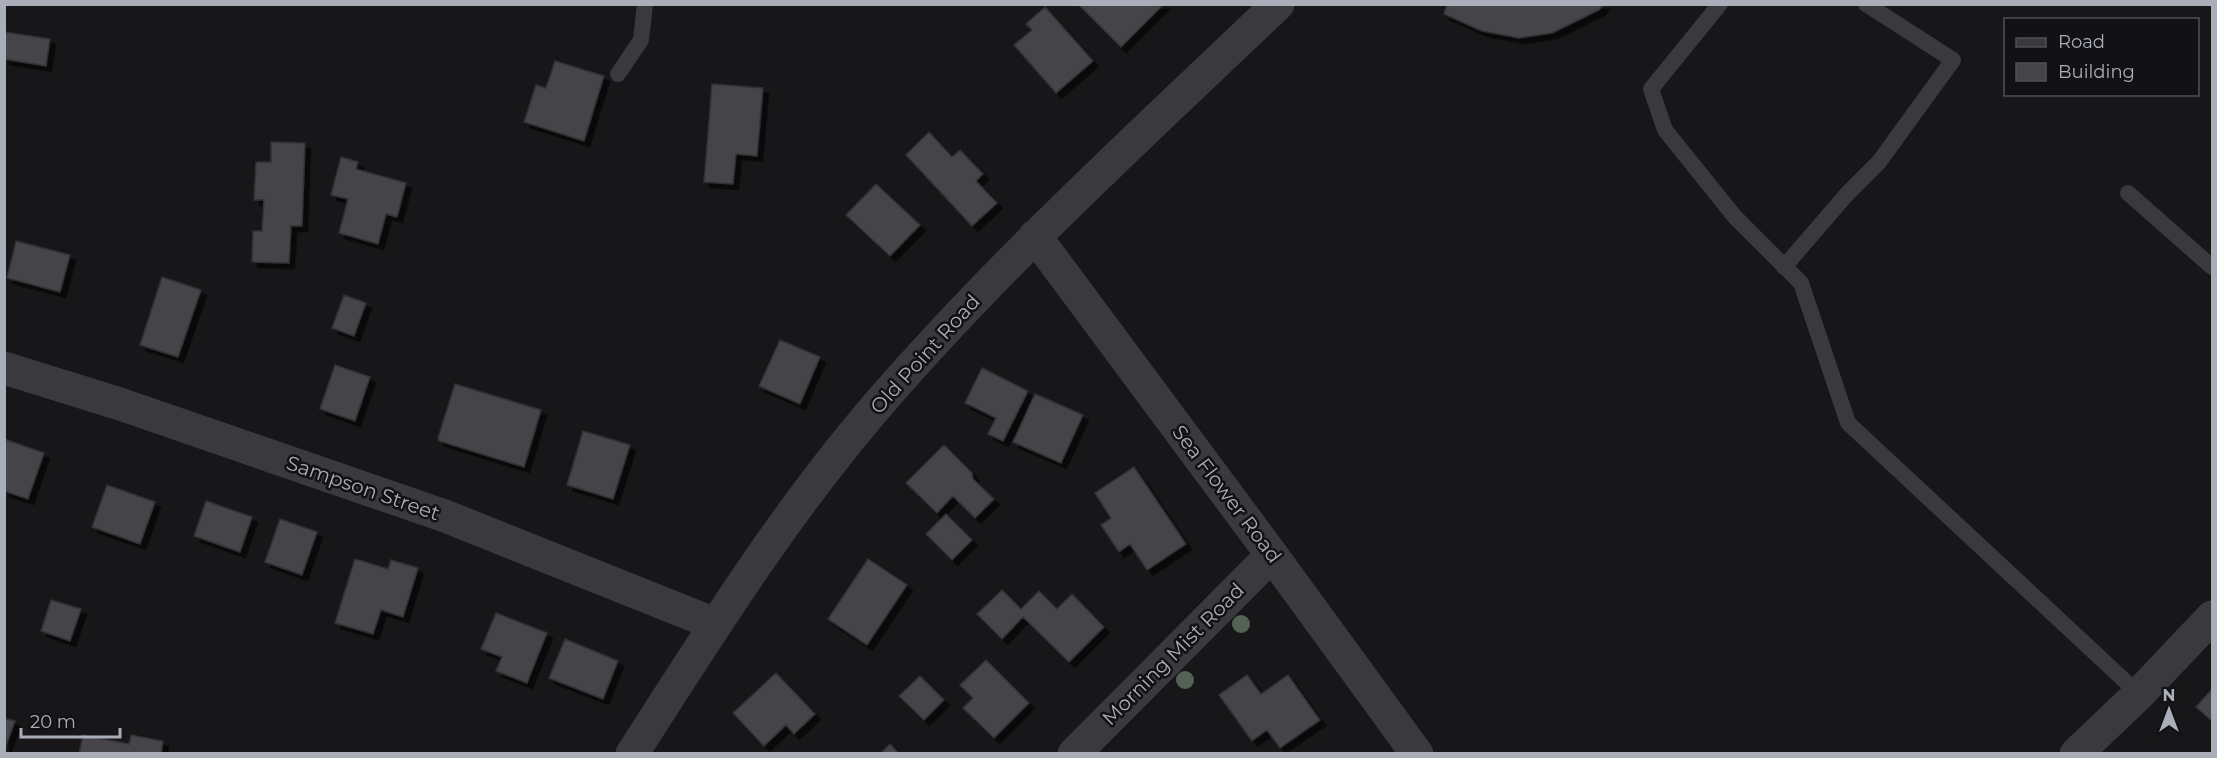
<svg xmlns="http://www.w3.org/2000/svg" width="2217" height="758" font-family="Montserrat,sans-serif">
<style>
.building{fill:#444449;stroke:#323235;stroke-width:1.5;filter:url(#shadow)}
.lines{fill:none;stroke-linecap:round;stroke-linejoin:round}
.lane{stroke:#39393e;stroke-width:16}
.street{stroke:#39393e;stroke-width:33}
.tree{fill:#526356}
.labels{text-anchor:middle;dominant-baseline:central;stroke-width:5;stroke-linejoin:round;paint-order:stroke}
.street-label{font-size:20px;fill:#aaaeb8;stroke:#121214}
</style>
<defs>
<filter id="shadow"><feDropShadow dx="5.5" dy="5.5" stdDeviation="0" flood-color="#0009"/></filter>
</defs>
<rect width="100%" height="100%" fill="#171719"/>
<path class="building" d="M1078 4H1164L1121 47Z
M1445 4H1604L1599 10 1552 33 1519 38 1482 31 1444 14 1447 5Z
M1045 7 1093 61 1056 93 1014 45 1032 30 1026 24Z
M4 32 50 39 46 66 4 59Z
M555 61 604 76 584 141 524 122 536 85 546 88Z
M712 84 763 88 757 156 736 154 733 184 704 182Z
M929 132 952 157 960 150 983 174 976 181 997 203 972 226 906 155Z
M271 142 305 143 302 226H291L289 263 252 262 253 231H262L264 200H254L256 162H271Z
M341 157 358 162 356 169 406 183 397 217 386 214 378 244 339 233 348 199 331 195Z
M876 184 920 225 890 256 846 215Z
M16 241 70 255 60 292 7 278Z
M162 277 201 290 178 357 140 345Z
M344 295 366 303 354 336 332 328Z
M780 340 820 357 800 404 759 386Z
M335 365 370 377 355 421 320 409Z
M982 368 1028 391 1003 441 988 434 996 418 965 403Z
M455 384 541 410 524 467 439 441 438 438Z
M1035 394 1083 415 1061 463 1013 442Z
M583 431 630 445 613 499 567 485Z
M4 439 44 453 28 499 4 491Z
M944 445 972 473 973 479 994 499 975 518 953 496 937 513 906 483Z
M1134 467 1186 544 1147 570 1130 544 1119 552 1101 525 1111 518 1095 493Z
M107 485 155 502 140 544 92 527Z
M206 501 252 517 240 552 194 536Z
M946 514 972 540 952 560 926 534Z
M280 519 317 532 302 575 265 562Z
M355 559 388 569 391 560 418 568 403 617 381 610 373 634 335 623Z
M868 559 907 585 867 645 828 619Z
M1002 590 1021 609 1039 591 1057 609 1072 594 1104 627 1069 662 1023 617 1002 639 977 614Z
M51 600 81 609 70 641 41 631Z
M496 613 547 633 527 683 496 671 502 657 481 649Z
M565 639 618 661 603 699 549 678Z
M986 660 1029 703 994 738 963 708 973 698 960 685Z
M776 673 815 714 794 734 786 725 764 746 733 713Z
M1247 675 1261 694 1288 675 1320 720 1280 748 1267 730 1252 741 1219 695Z
M920 676 944 700 924 720 899 696Z
M2212 689V721L2196 707Z
M4 718 15 721 4 751Z
M83 735 129 744 131 735 163 741 161 754H79Z
M890 744 899 754H880Z"/>
<g class="lines">
<path class="lane" d="M1720 4 1651 89 1665 130 1735 217 1801 283 1848 423 2139 694
M618 74 641 40 645 4
M2128 193 2212 267
M1784 267 1847 194 1879 162 1953 60 1866 4"/>
<path class="street" d="M1035 236 1272 555 1417 754
M4 368 120 404 445 516 715 624
M632 754C712 629 791 503 889 392 1010 254 1145 131 1278 4
M1074 754 1272 555
M2076 754 2139 694 2212 617"/>
</g>
<g class="tree">
<circle cx="1241" cy="624" r="9"/>
<circle cx="1185" cy="680" r="9"/>
</g>
<g class="labels">
<g class="street-label">
<text transform="translate(925 354) rotate(-48)">Old Point Road</text>
<text transform="translate(363 488) rotate(19)">Sampson Street</text>
<text transform="translate(1227 494) rotate(53)">Sea Flower Road</text>
<text transform="translate(1173 654) rotate(-45)">Morning Mist Road</text>
</g>
</g>
<rect width="2217" height="758" fill="none" stroke="#aaaeb8" stroke-width="12"/>
<rect x="2004" y="18" width="195" height="78" fill="#121214" stroke="#4f5056" stroke-width="1.5"/>
<rect x="2016" y="38" width="30" height="9" fill="#39393e" stroke="#4f5056" stroke-width="1.5"/>
<text x="2058" y="48" font-size="18" fill="#aaaeb8">Road</text>
<rect x="2016" y="63" width="30" height="18" fill="#444449" stroke="#4f5056" stroke-width="1.5"/>
<text x="2058" y="78" font-size="18" fill="#aaaeb8">Building</text>
<g transform="translate(2169 710)" stroke="#121214" stroke-width="4.5" paint-order="stroke">
<path d="M0-4.5L10 22L0 15L-10 22Z" fill="#aaaeb8"/>
<text y="-9" font-size="16" font-weight="bold" text-anchor="middle" fill="#aaaeb8">N</text>
</g>
<path d="M21 728v9h99v-9" fill="none" stroke="#aaaeb8" stroke-width="3"/>
<text x="30" y="728" font-size="18" fill="#aaaeb8" stroke="#121214" stroke-width="4.5" paint-order="stroke">20 m</text>
</svg>
